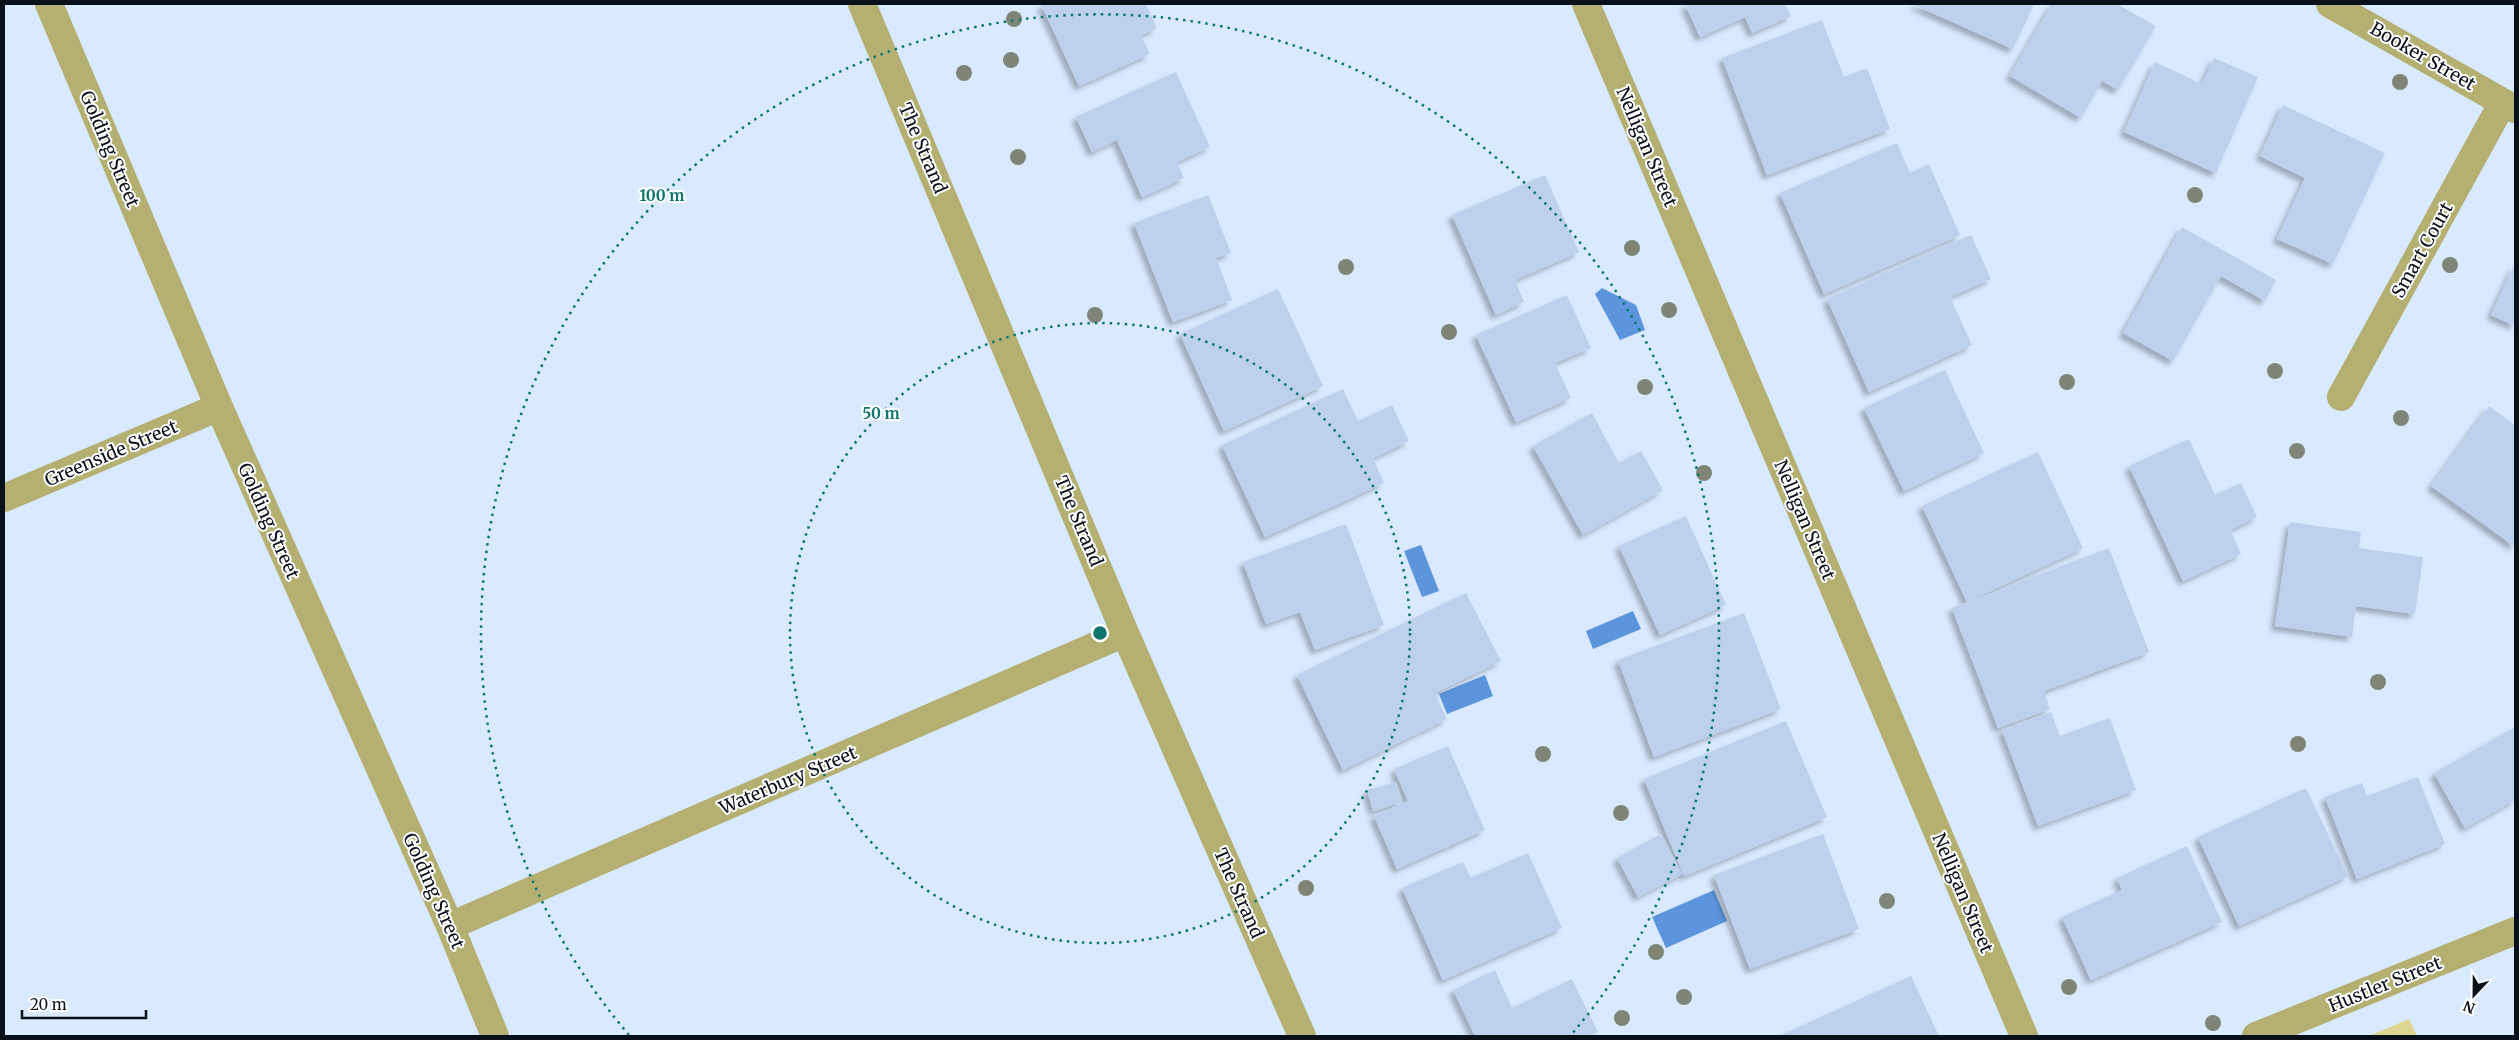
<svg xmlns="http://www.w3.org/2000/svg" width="2519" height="1040" font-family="Merriweather,serif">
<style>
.green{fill:#dcd790}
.water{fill:#5c95dd}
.building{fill:#bdd1ec;filter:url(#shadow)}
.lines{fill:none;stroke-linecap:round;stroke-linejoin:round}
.street{stroke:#b4b072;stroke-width:28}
.tree{fill:#7f8576}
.ring{fill:none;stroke:#0f766e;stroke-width:2.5;stroke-dasharray:2.5 5}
.labels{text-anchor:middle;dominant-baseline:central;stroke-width:4;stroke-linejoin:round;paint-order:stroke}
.street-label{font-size:18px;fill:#091019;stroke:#fff}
.centre{fill:#0f766e;stroke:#fff;stroke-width:2.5}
.ring-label{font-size:15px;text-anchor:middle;font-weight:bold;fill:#0f766e;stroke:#fff;stroke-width:4;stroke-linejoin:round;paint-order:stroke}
</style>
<defs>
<filter id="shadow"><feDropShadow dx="-4.5" dy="4.5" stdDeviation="2.5" flood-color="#0004"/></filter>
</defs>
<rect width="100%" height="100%" fill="#d9e9ff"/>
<path class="green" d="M2409 1019 2417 1036H2369Z"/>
<path class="water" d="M1602 288 1636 305 1645 330 1620 340 1595 294Z
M1421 545 1439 591 1422 597 1404 551Z
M1633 611 1641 629 1593 649 1586 631Z
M1485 675 1493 696 1447 714 1439 694Z
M1714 890 1727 921 1666 948 1652 917Z"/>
<path class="building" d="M1041 4H1146L1157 28 1141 35 1150 54 1079 86Z
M1685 4H1785L1791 16 1752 33 1745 17 1700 37Z
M1912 4H2034L2013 49Z
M2052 4H2117L2156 26 2118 90 2102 81 2081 118 2010 76Z
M1822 20 1844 77 1867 68 1890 129 1767 175 1722 58Z
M2214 58 2258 77 2216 173 2124 132 2155 62 2202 84Z
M1176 72 1210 147 1177 162 1184 178 1142 197 1117 140 1092 152 1076 117Z
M2283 105 2385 153 2333 264 2277 239 2305 178 2260 156Z
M1897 143 1910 173 1929 164 1960 235 1824 294 1780 193Z
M1545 175 1579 252 1515 280 1524 302 1496 315 1452 215Z
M1208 195 1231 253 1216 258 1232 300 1173 322 1134 223Z
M2182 227 2276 280 2265 301 2221 276 2173 361 2123 333Z
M1971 235 1991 279 1950 297 1972 345 1869 392 1827 299Z
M2515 263V326L2491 315Z
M1278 289 1323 386 1224 431 1180 334Z
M1567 295 1591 348 1555 363 1571 398 1516 422 1476 335Z
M1945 370 1984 453 1904 491 1864 408Z
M1343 389 1358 421 1392 405 1409 441 1373 458 1384 483 1265 537 1222 445Z
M2489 406 2515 425V547L2431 486Z
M1592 413 1619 463 1641 451 1663 490 1583 535 1533 446Z
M2189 439 2215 495 2241 483 2257 517 2230 530 2241 554 2183 581 2129 466Z
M2038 452 2083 548 1967 602 1922 506Z
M1686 516 1726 605 1660 635 1619 546Z
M2290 522 2361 532 2359 548 2423 557 2415 614 2356 606 2352 637 2275 626Z
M1346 524 1384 625 1315 650 1300 612 1266 624 1243 562Z
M2109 548 2149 652 2044 691 2050 709 1998 728 1952 608Z
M1466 593 1501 661 1435 693 1447 719 1343 770 1297 675Z
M1744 613 1781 709 1654 757 1618 660Z
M2051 712 2060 736 2110 718 2136 790 2038 826 2002 730Z
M1786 721 1827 817 1684 876 1644 779Z
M2515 727V800L2465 828 2434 773Z
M1448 746 1485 830 1397 869 1374 816 1408 801 1394 769Z
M2418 777 2445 844 2357 879 2325 797 2362 783 2367 796Z
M1396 782 1402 802 1373 811 1367 790Z
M2306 788 2348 876 2239 926 2198 837Z
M1661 834 1682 874 1638 897 1617 858Z
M1823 834 1859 929 1750 969 1714 875Z
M2187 846 2222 922 2091 980 2062 917 2122 890 2117 878Z
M1528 853 1562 928 1443 980 1402 888 1463 862 1471 878Z
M1495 970 1512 1008 1572 979 1598 1032 1588 1036H1475L1453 990Z
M1911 976 1939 1036H1779Z"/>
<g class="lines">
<path class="street" d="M49 4 219 407 450 926 495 1036
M862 4 1125 633 1302 1036
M1586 4 2024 1036
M2330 4 2515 109
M2341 397 2503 102
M4 498 219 407
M450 926 1125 633
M2256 1036 2515 931"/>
</g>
<g class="tree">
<circle cx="1014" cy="19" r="8"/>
<circle cx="1011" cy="60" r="8"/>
<circle cx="964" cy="73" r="8"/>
<circle cx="2400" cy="82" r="8"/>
<circle cx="1018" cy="157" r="8"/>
<circle cx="2195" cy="195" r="8"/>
<circle cx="1632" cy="248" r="8"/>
<circle cx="2450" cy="265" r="8"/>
<circle cx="1346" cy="267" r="8"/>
<circle cx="1669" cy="310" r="8"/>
<circle cx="1095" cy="315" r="8"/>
<circle cx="1449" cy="332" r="8"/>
<circle cx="2275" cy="371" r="8"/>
<circle cx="2067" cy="382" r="8"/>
<circle cx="1645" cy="387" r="8"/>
<circle cx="2401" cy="418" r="8"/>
<circle cx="2297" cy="451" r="8"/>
<circle cx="1704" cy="473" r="8"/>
<circle cx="2378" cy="682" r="8"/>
<circle cx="2298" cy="744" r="8"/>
<circle cx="1543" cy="754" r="8"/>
<circle cx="1621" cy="813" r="8"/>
<circle cx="1306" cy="888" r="8"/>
<circle cx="1887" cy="901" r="8"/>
<circle cx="1656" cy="952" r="8"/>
<circle cx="2069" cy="987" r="8"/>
<circle cx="1684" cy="997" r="8"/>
<circle cx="1622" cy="1018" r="8"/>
<circle cx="2213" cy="1023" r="8"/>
</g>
<g class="ring">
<circle cx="1100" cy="633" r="310"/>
<path d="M629 1035A619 619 0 1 1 1571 1035"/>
</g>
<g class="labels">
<g class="street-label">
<text transform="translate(2423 56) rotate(30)">Booker Street</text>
<text transform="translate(1647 147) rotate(67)">Nelligan Street</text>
<text transform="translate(923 148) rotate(67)">The Strand</text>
<text transform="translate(110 149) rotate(67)">Golding Street</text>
<text transform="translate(2422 250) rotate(-61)">Smart Court</text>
<text transform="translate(111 453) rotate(-23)">Greenside Street</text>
<text transform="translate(1805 520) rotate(67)">Nelligan Street</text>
<text transform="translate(269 521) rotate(66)">Golding Street</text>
<text transform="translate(1079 521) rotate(67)">The Strand</text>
<text transform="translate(788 780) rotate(-23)">Waterbury Street</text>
<text transform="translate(434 891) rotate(66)">Golding Street</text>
<text transform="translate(1239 893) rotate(66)">The Strand</text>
<text transform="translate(1963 893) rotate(67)">Nelligan Street</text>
<text transform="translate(2385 984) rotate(-22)">Hustler Street</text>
</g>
</g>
<circle cx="1100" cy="633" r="8" class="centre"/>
<g class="ring-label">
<text x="662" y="201">100 m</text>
<text x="881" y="419">50 m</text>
</g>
<rect width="2519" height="1040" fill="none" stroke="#091019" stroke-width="10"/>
<g transform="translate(2474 995) rotate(202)" stroke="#ffffff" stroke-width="4" paint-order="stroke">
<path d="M0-4L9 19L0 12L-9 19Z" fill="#091019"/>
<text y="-8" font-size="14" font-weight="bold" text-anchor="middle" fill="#091019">N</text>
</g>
<path d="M22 1010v8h124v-8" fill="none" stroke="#091019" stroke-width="2.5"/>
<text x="30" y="1010" font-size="15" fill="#091019" stroke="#ffffff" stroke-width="4" paint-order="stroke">20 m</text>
</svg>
